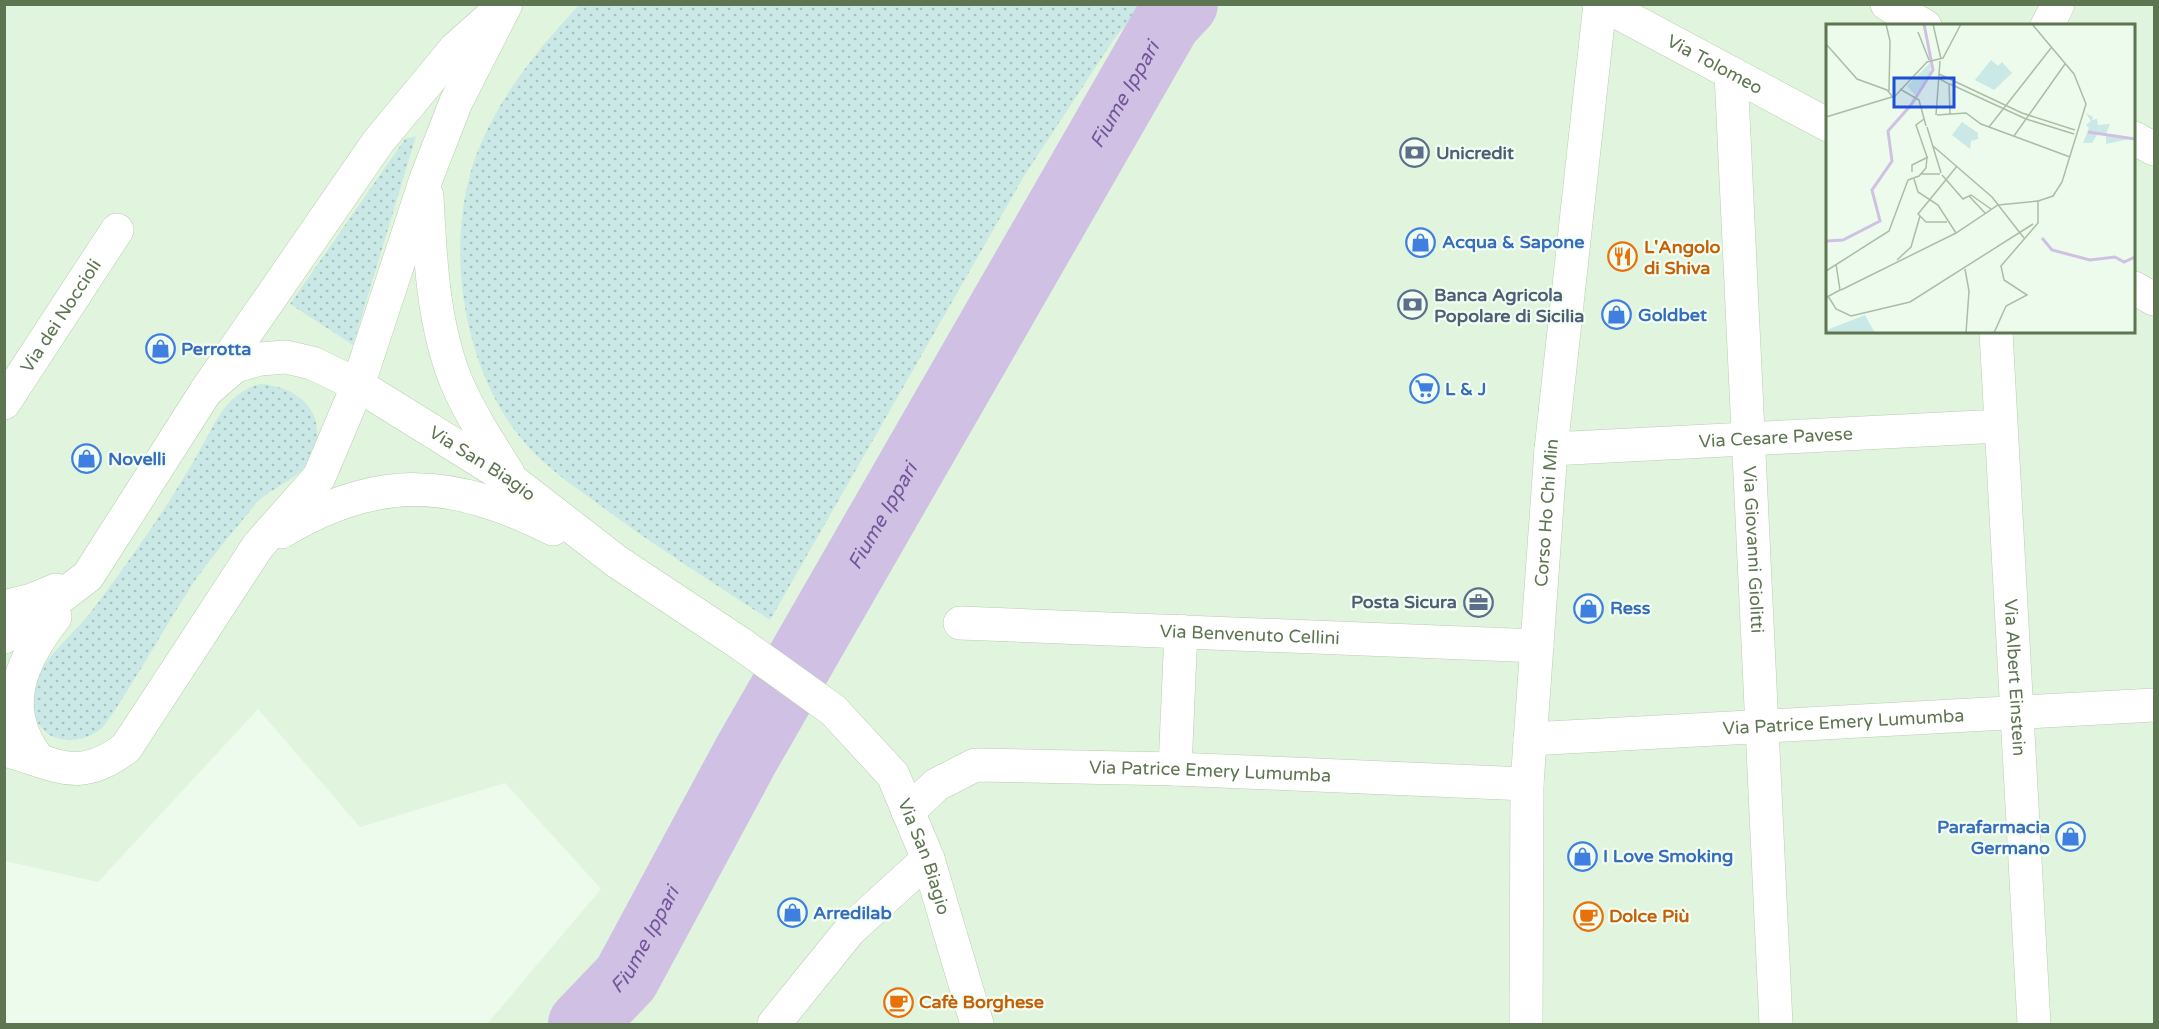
<svg xmlns="http://www.w3.org/2000/svg" width="2159" height="1029" font-family="'Varela Round',sans-serif">
<style>
.residential{fill:#e1f4dd;fill-rule:evenodd}
.green{fill:url(#green-dots)}
.lines{fill:none;stroke-linecap:round;stroke-linejoin:round}
.river{stroke:#d0c1e4;stroke-width:68}
.street-casing{stroke:#b9cdb2;stroke-width:34}
.secondary-casing{stroke:#b8cfb0;stroke-width:34}
.street{stroke:#fff;stroke-width:33}
.secondary{stroke:#fff;stroke-width:33}
.labels{text-anchor:middle;dominant-baseline:central;stroke-width:4.5;stroke-linejoin:round;paint-order:stroke}
.street-label{font-size:18px;fill:#5d7550;stroke:#f3fef2}
.service-label{font-size:18px;font-weight:bold;fill:#4e5e75;stroke:#f3fef2;text-anchor:start}
.shop-label{font-size:18px;font-weight:bold;fill:#366cbe;stroke:#f3fef2;text-anchor:start}
.food-label{font-size:18px;font-weight:bold;fill:#c56008;stroke:#f3fef2;text-anchor:start}
.water-label{font-size:20px;font-style:italic;fill:#74559b;stroke:#f3fef2}
.inset-river{fill:none;stroke:#d0c1e4;stroke-width:3}
.inset-road{fill:none;stroke:#aabda5;stroke-width:1.5}
.view{fill:#1d4ed8;fill-opacity:0.15;stroke:#1d4ed8;stroke-width:3}
.inset-edge{fill:none;stroke:#5d7550;stroke-width:3}
</style>
<defs>
<pattern id="green-dots" width="8" height="8" patternUnits="userSpaceOnUse" patternTransform="scale(1.5)"><rect width="8" height="8" fill="#cae8e5"/><path d="M2 2h.1M6 6h.1" fill="none" stroke="#a7c1bc" stroke-width="1.8" stroke-linecap="round"/></pattern>
</defs>
<rect width="100%" height="100%" fill="#edfbec"/>
<path class="residential" d="M5 5H2154V1024H487L601 889 505 783 360 827 258 709 98 882 5 861ZM1828 26H2134V332H1828Z"/>
<path class="green" d="M579 5H1144L1116 36 1024 176 770 620C712 582 653 545 597 503 576 488 555 473 536 455 461 381 439 236 482 141 505 89 541 46 579 5Z
M416 136 353 345 290 304 405 139Z
M260 384C296 386 326 410 315 449 306 480 270 485 253 507 234 531 214 554 196 579 164 627 137 679 104 726 81 748 39 745 33 709 32 704 30 696 31 691 40 659 75 634 94 608 132 557 170 504 201 448 217 420 227 393 260 384Z"/>
<g class="lines">
<path class="river" id="s1" d="M582 1024 626 978 746 755 1167 22 1184 4"/>
<defs>
<g id="street">
<path d="M2047 26 2058 4"/>
<path id="s2" d="M1731 73 1776 1024"/>
<path id="s3" d="M4 403 117 230"/>
<path id="s4" d="M1551 449 2000 426"/>
<path id="s5" d="M960 623 1537 646"/>
<path id="s6" d="M1530 739 2154 705"/>
<path d="M1175 769 1181 631"/>
<path id="s7" d="M908 812 936 785 975 765 1175 769 1527 784"/>
<path d="M774 1024 850 930 928 859"/>
</g>
<g id="secondary">
<path id="s8" d="M1602 4 1828 125"/>
<path d="M1887 4 1925 26"/>
<path d="M2134 138 2154 149"/>
<path d="M427 196C430 257 433 324 456 381 470 414 489 443 508 473"/>
<path d="M2134 288 2154 299"/>
<path id="s9" d="M1996 332 2034 1024"/>
<path id="s10" d="M206 391 235 366 260 359 286 357 312 363 358 385 514 482 616 561 741 644 833 710 893 775 928 859 977 1024"/>
<path d="M281 532C379 473 453 479 553 529"/>
<path d="M4 607 32 600 56 590"/>
<path d="M4 637 18 630 88 576 206 391 378 142 455 49 492 16"/>
<path d="M4 750C56 763 77 785 126 748L258 546 319 477 358 385 426 179 456 102 506 4"/>
<path d="M38 759C0 710 19 663 55 617"/>
<path id="s11" d="M1526 1024 1527 784 1551 449 1600 4"/>
</g>
</defs>
<use href="#street" class="street-casing"/>
<use href="#secondary" class="secondary-casing"/>
<use href="#street" class="street"/>
<use href="#secondary" class="secondary"/>
</g>
<defs>
<symbol id="bank-ring" viewBox="-11 -11 22 22"><circle r="9.5" fill="#f3fef2" stroke="#5c6f8a" stroke-width="1.5"/><path d="M-6-4H6V4H-6ZM0-2.3a2.3 2.3 0 1 0 0 4.6a2.3 2.3 0 1 0 0-4.6Z" fill="#5c6f8a"/></symbol>
<symbol id="shop-ring" viewBox="-11 -11 22 22"><circle r="9.5" fill="#f3fef2" stroke="#3f7fe0" stroke-width="1.5"/><path d="M-5-2.5h2.3a2.7 3.5 0 0 1 5.4 0H5L5.5 6h-11ZM-1.5-2.5h3a1.5 2.3 0 0 0-3 0Z" fill="#3f7fe0"/></symbol>
<symbol id="restaurant-ring" viewBox="-11 -11 22 22"><circle r="9.5" fill="#f3fef2" stroke="#e8710a" stroke-width="1.5"/><path d="M-5-6h1v4h1v-4h1v4h1v-4h1v5L-1.5 .5V6h-2V.5L-5-1ZM5-6V6H3V1.5H1.5Q1.5-4 5-6Z" fill="#e8710a"/></symbol>
<symbol id="supermarket-ring" viewBox="-11 -11 22 22"><circle r="9.5" fill="#f3fef2" stroke="#3f7fe0" stroke-width="1.5"/><path d="M-6-5.5h2.5l.6 2H6L4.5 2H-2.5L-4.4-4H-6ZM-1.5 3.2a1.3 1.3 0 1 0 .1 0ZM3 3.2a1.3 1.3 0 1 0 .1 0Z" fill="#3f7fe0"/></symbol>
<symbol id="office-ring" viewBox="-11 -11 22 22"><circle r="9.5" fill="#f3fef2" stroke="#5c6f8a" stroke-width="1.5"/><path d="M-6-3h4V-5.5h4V-3h4V5H-6ZM-1-4.5V-3h2v-1.5ZM-6 0V1H6V0Z" fill="#5c6f8a"/></symbol>
<symbol id="cafe-ring" viewBox="-11 -11 22 22"><circle r="9.5" fill="#f3fef2" stroke="#e8710a" stroke-width="1.5"/><path d="M-5.5-4.5H6V0H3Q3 3.5 0 3.5H-2.5Q-5.5 3.5-5.5 0ZM3-3.2v2h1.7v-2ZM-6 4.5H4V6H-6Z" fill="#e8710a"/></symbol>
</defs>
<g fill-rule="evenodd">
<use href="#bank-ring" x="1398" y="136" width="33" height="33"/>
<use href="#shop-ring" x="1404" y="226" width="33" height="33"/>
<use href="#restaurant-ring" x="1606" y="240" width="33" height="33"/>
<use href="#bank-ring" x="1396" y="288" width="33" height="33"/>
<use href="#shop-ring" x="1600" y="298" width="33" height="33"/>
<use href="#shop-ring" x="144" y="332" width="33" height="33"/>
<use href="#supermarket-ring" x="1408" y="372" width="33" height="33"/>
<use href="#shop-ring" x="70" y="442" width="33" height="33"/>
<use href="#office-ring" x="1462" y="586" width="33" height="33"/>
<use href="#shop-ring" x="1572" y="592" width="33" height="33"/>
<use href="#shop-ring" x="2054" y="820" width="33" height="33"/>
<use href="#shop-ring" x="1566" y="840" width="33" height="33"/>
<use href="#shop-ring" x="776" y="896" width="33" height="33"/>
<use href="#cafe-ring" x="1572" y="900" width="33" height="33"/>
<use href="#cafe-ring" x="882" y="986" width="33" height="33"/>
</g>
<g class="labels">
<g class="street-label">
<text stroke="none"><textPath href="#s8" startOffset="128">Via Tolomeo</textPath></text>
<text stroke="none"><textPath href="#s3" startOffset="104">Via dei Noccioli</textPath></text>
<text stroke="none"><textPath href="#s4" startOffset="225">Via Cesare Pavese</textPath></text>
<text stroke="none"><textPath href="#s10" startOffset="315">Via San Biagio</textPath></text>
<text stroke="none"><textPath href="#s11" startOffset="512">Corso Ho Chi Min</textPath></text>
<text stroke="none"><textPath href="#s2" startOffset="477">Via Giovanni Giolitti</textPath></text>
<text stroke="none"><textPath href="#s5" startOffset="290">Via Benvenuto Cellini</textPath></text>
<text stroke="none"><textPath href="#s9" startOffset="346">Via Albert Einstein</textPath></text>
<text stroke="none"><textPath href="#s6" startOffset="314">Via Patrice Emery Lumumba</textPath></text>
<text stroke="none"><textPath href="#s7" startOffset="318">Via Patrice Emery Lumumba</textPath></text>
<text stroke="none"><textPath href="#s10" startOffset="920">Via San Biagio</textPath></text>
</g>
<g class="service-label">
<text x="1436" y="153">Unicredit</text>
<text x="1434" y="295">Banca Agricola<tspan x="1434" dy="21">Popolare di Sicilia</tspan></text>
<text x="1457" y="602" text-anchor="end">Posta Sicura</text>
</g>
<g class="shop-label">
<text x="1442" y="242">Acqua &amp; Sapone</text>
<text x="1638" y="315">Goldbet</text>
<text x="181" y="349">Perrotta</text>
<text x="1445" y="389">L &amp; J</text>
<text x="108" y="459">Novelli</text>
<text x="1610" y="608">Ress</text>
<text x="2050" y="827" text-anchor="end">Parafarmacia<tspan x="2050" dy="21">Germano</tspan></text>
<text x="1603" y="856">I Love Smoking</text>
<text x="813" y="913">Arredilab</text>
</g>
<g class="food-label">
<text x="1644" y="247">L'Angolo<tspan x="1644" dy="21">di Shiva</tspan></text>
<text x="1609" y="916">Dolce Più</text>
<text x="919" y="1002">Cafè Borghese</text>
</g>
<g class="water-label">
<text stroke="none"><textPath href="#s1" startOffset="1078">Fiume Ippari</textPath></text>
<text stroke="none"><textPath href="#s1" startOffset="592">Fiume Ippari</textPath></text>
<text stroke="none"><textPath href="#s1" startOffset="106">Fiume Ippari</textPath></text>
</g>
</g>
<g transform="translate(1826 24)">
<rect width="309" height="309" fill="#edfbec"/>
<path d="M105 38 104 49 89 71 81 62ZM260 89 267 93 266 96 271 95 272 101 284 100 280 110 303 115 280 120V110L272 109 266 119H257L263 104 260 101 265 97ZM136 98 152 109V115L145 117 144 125 126 111Z" fill="#cae8e5"/>
<path d="M39 291 49 309H0L1 306Z" fill="#cae8e5"/>
<path d="M165 36 172 42 176 38 186 49 168 66 149 56Z" fill="#cae8e5"/>
<path class="inset-river" d="M262 108 309 115M216 214 226 226 264 236 289 233 298 238 309 233M0 217 17 216 54 197 46 166 66 137 62 107 85 81 107 46 98 0"/>
<path class="inset-road" d="M60 0 64 17 63 67M107 0 115 35M92 8 103 36M0 20 31 55 61 66 66 72M113 50 196 89 249 106M112 54 123 60 124 90M124 60 200 95 248 110M74 65 93 76 100 102M110 91 114 37M111 91 140 89 155 100 244 133M0 93 69 72 101 38 117 34 135 0M101 103 115 149M163 103 225 24M188 112 239 40M107 122 166 173 198 214M86 148V141L102 133M94 150H114M116 151 137 175 145 171 165 185M88 155 92 168 112 181 130 209M82 156 93 152 100 144 101 133 90 101 98 95M119 157 92 190 100 198H121M119 157 131 142M143 172 159 189M71 236 85 223 94 192M139 245 143 267 140 309M0 247 63 207 82 156M15 266 130 209 172 181 212 177M2 272 10 285 25 292 84 278 207 200M1 273 14 266 10 240M168 309 180 282 201 271 178 256 175 242 212 199V177L227 172 236 158 260 80 248 50 206 0"/>
<path class="view" d="M68 54H128V83H68Z"/>
<rect width="309" height="309" class="inset-edge"/>
</g>
<rect width="2159" height="1029" fill="none" stroke="#5d7550" stroke-width="12"/>
</svg>
